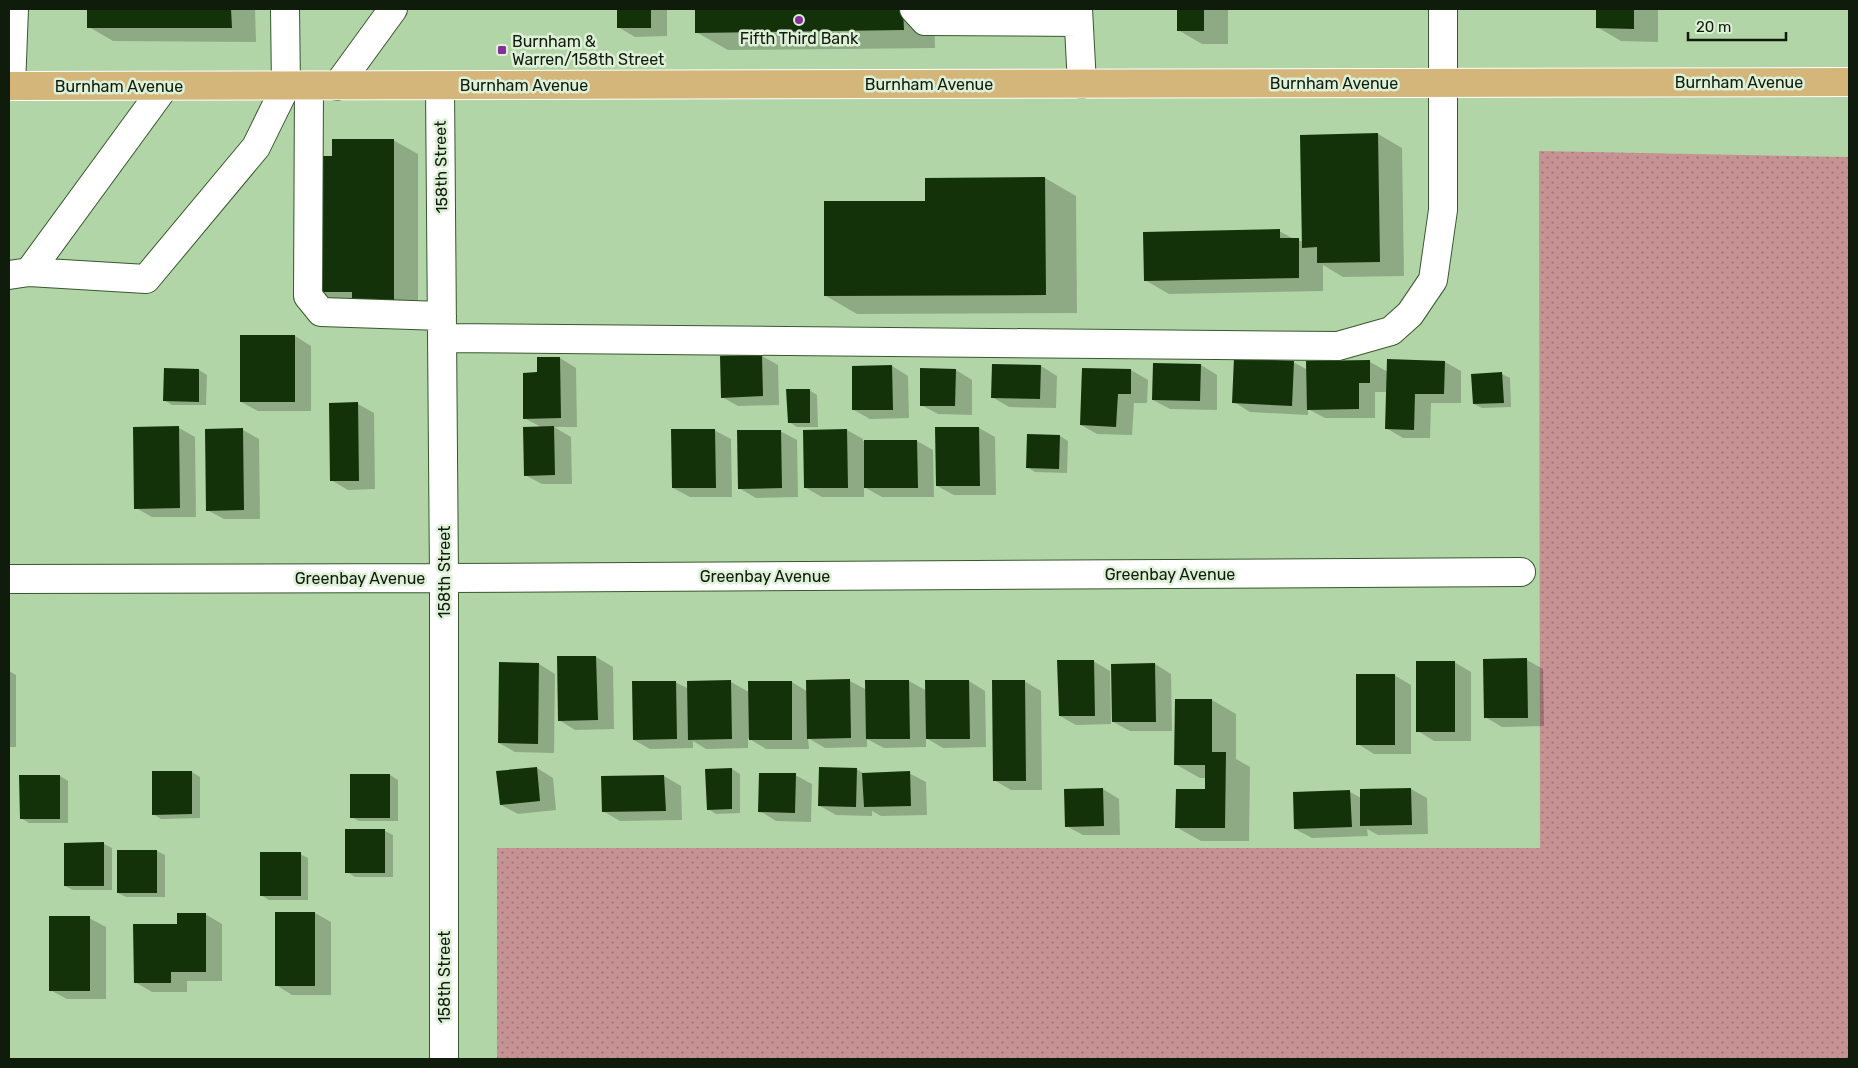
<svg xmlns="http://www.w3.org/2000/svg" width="1858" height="1068" font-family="Rubik,sans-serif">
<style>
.grass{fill:url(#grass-dots)}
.shadow{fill:#0003}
.building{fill:#143209}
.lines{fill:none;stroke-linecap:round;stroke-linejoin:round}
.minor-casing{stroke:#38582e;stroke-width:30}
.major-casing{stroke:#fff;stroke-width:30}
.minor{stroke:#fff;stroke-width:28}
.major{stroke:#d4b57a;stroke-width:28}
.poi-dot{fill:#852f9c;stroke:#def0d8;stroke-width:2}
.labels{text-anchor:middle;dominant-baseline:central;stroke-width:5;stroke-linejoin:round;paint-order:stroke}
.poi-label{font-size:16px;fill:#0f1c0b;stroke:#def0d8}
.street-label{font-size:16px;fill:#0f1c0b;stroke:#def0d8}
</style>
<defs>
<pattern id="grass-dots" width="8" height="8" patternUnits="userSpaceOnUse" patternTransform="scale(1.25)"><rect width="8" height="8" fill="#c69293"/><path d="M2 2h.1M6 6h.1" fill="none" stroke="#9f7676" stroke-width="1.8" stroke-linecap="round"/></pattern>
</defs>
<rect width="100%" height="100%" fill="#b1d5a6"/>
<path class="grass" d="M1539 151 1849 157V1059H497V848H1540Z"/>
<path class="shadow" d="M89 9H255L256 42 113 41 89 27Z
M542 9H586V10H544Z
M618 9H667V36L635 37 618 27Z
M696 9H934L935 48 728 50 696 32Z
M1178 9H1228V44H1202L1178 30Z
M1597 9H1658V42L1621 41 1597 27Z
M1378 134 1402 148 1404 276 1343 277 1323 265V291L1169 294 1145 280 1279 231 1294 239 1303 242Z
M393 140 418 154V315L337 305 313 291 333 158Z
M1045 178 1076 196 1077 313 857 314 826 296 926 202Z
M295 336 311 346V411H258L241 402Z
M762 356 778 365 779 405 738 406 722 397Z
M560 358 576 368 577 427H554L571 437 572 484H542L525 475 541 427 524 418 538 374Z
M1293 362 1308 370 1370 362 1388 372 1445 362 1461 371V403H1431L1430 438H1403L1386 428 1387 392H1375V418H1325L1308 409V415L1250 412 1234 402Z
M1201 365 1217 375V410L1170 409 1153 400Z
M892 366 908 376 909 418 870 419 854 410Z
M1041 366 1057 376 1056 408 1009 407 992 397Z
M1083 369 1131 370 1148 380 1147 403H1134L1132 435 1097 434 1081 425Z
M199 370 207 375 206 405H172L164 400Z
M956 370 972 380V415L938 414 921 405Z
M1502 374 1510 378 1511 407 1482 408 1474 404Z
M809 390 817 395 818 427H797L789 422Z
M358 404 374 413 375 489 348 490 331 480Z
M179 428 195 437 196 517H152L136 508Z
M979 428 995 437 996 495H954L937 486Z
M243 430 259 439 260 519H224L207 510Z
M714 430 731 439 732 497H690L673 488Z
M847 430 863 439V441H917L933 450 934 497H882L864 487V497H822L806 488Z
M780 431 797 440 798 497 756 498 739 488Z
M1060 436 1068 441 1067 473 1035 472 1027 467Z
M596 657 613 667 614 729 575 730 559 720 558 658Z
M1527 660 1543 669 1544 726 1502 727 1485 717Z
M1093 661 1110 671 1111 724 1076 725 1060 716Z
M1454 662 1471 672V741H1434L1418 731Z
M539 664 555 674 554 753 515 752 499 743Z
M1155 664 1171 674 1172 731H1130L1113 722Z
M9 671 16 675V747H9Z
M1394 675 1411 685V754H1374L1358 744Z
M850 681 867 690 909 681 927 691 969 681 985 691 986 747 943 748 926 738V747L884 748 867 739V747L825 748 808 738 809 749H766L748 738V748L706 749 693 741V748L650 749 634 740 675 682 689 689 731 682 749 692 792 682 808 692Z
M1024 681 1041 691 1042 790H1011L994 780Z
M1176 700H1212L1236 714V759L1250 767 1249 841H1201L1176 827 1206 790V778H1200L1175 764Z
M537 768 553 778 556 810 518 814 501 805Z
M732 769 740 774V813L716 814 708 809Z
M856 769 865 774 909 773 926 782 927 815 881 816 872 811V816L836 815 820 806Z
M192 772 200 777V818L161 819 153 814Z
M390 775 398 780V821H359L351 817Z
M795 775 812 784 811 822 776 821 760 811Z
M60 776 68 781V823H29L21 818Z
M664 776 681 786 682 820 620 821 603 811V778Z
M1103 789 1119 799 1120 835H1083L1066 826Z
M1411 789 1427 798 1428 834 1378 835 1367 829 1368 836 1312 838 1295 829 1350 792 1361 798Z
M346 831H385L393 835V877H355L347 872Z
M104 844 112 848V890H73L65 886Z
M157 851 165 855V897H126L118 893Z
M300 854 308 858V900H269L261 895Z
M315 913 331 922V995H292L276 985Z
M205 914 222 924V981H187V992H152L135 982 178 925Z
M89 918 106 927V999H67L50 990Z"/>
<path class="building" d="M87 9H231L232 28H87Z
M617 9H651V28H617Z
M695 9H903L904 30 695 33Z
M1177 9H1204V31H1177Z
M1596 9H1634V29L1596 28Z
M1378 133 1380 262 1317 263V247L1302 248 1300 135Z
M332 139H394V302H352V292H311V156H332Z
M1045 177 1046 295 824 296V201H925V178Z
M1280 229V238H1299V278L1144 281 1143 232Z
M240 335H295V402H240Z
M762 355 763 396 721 398 720 356Z
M537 357H560L561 418 523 419V373L537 372Z
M1234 358 1294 361 1292 406 1232 403Z
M1387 359 1445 361 1444 394H1415L1414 430 1385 429Z
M1370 360V383H1359V409L1307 410 1306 361Z
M1153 363 1201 364 1200 401 1152 400Z
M992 364 1041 365 1040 399 991 398Z
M892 365 893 410H852V366Z
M164 368 199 369V402L163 401Z
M920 368 956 369 955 406H920Z
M1082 368 1131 369V394H1118L1116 427 1080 425Z
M1502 372 1504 403 1473 404 1471 374Z
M786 389H810V423H788Z
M358 402 359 481H330L329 403Z
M179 426 180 508 134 509 133 427Z
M554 426 555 475 524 476 523 427Z
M935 427H979L980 486H936Z
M243 428 244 510 206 511 205 429Z
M671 429H715L716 488H672Z
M847 429 848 488H804L803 430Z
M737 430H781L782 488 738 489Z
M1027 434 1060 435 1059 469 1026 468Z
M864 440H917L918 488H864Z
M557 656H596L598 720 558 721Z
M1527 658 1528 718H1484L1483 659Z
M1057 660H1094L1095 716H1059Z
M1416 661H1455V732H1416Z
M499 662 539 663 538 744 498 743Z
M1155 663 1156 722H1112L1111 664Z
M1356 674H1395V745H1356Z
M850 679 851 738 807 739 806 680Z
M731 680 732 739 688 740 687 681Z
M865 680H909L910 739H866Z
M925 680H969L970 739H926Z
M992 680H1025L1026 781H993Z
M632 681H676L677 739 633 740Z
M748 681H792V740H749Z
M1175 699H1212V752H1226L1225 828H1175L1176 789H1205V765H1174Z
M537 767 540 801 500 805 496 771Z
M819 767 857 768 856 807 818 806Z
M732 768V809L707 810 705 769Z
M152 771H192V814L152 815Z
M910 771 911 806 864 807 862 773Z
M759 773H796L795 813 758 812Z
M350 774H390V818H350Z
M19 775H60V819H20Z
M664 775 666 811 602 812 601 776Z
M1103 788 1104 826 1065 827 1064 789Z
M1411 788 1412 825 1360 826V789Z
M1350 790 1352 827 1294 829 1293 792Z
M345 829H385V873H345Z
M104 842V886H64V843Z
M117 850H157V893H117Z
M260 852H301V896H260Z
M275 912H315V986H275Z
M177 913H206V972H171V983H134L133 924H177Z
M49 916H90V991H49Z"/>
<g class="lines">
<defs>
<path id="minor" d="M914 9 925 21 1078 22
M1078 9 1082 84
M11 86 14 9
M309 86 308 296 321 312 442 316
M337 86 393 9
M440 86 444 578V1059
M29 272 146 279 256 147 286 86 285 9
M9 275 29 272 165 86
M442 338 1338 346 1391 331 1410 314 1433 280 1443 210V9
M9 579 444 578 1521 572"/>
<path id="major" d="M9 86 1849 82"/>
</defs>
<use href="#minor" class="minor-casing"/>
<use href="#major" class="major-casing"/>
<use href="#minor" class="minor"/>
<use href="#major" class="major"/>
</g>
<g class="poi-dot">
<circle cx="799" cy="20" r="5"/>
<rect x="497" y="45" width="10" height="10" rx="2.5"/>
</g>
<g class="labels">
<g class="poi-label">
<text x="799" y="38">Fifth Third Bank</text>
<text x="512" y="41" text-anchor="start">Burnham &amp;<tspan x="512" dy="18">Warren/158th Street</tspan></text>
</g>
<g class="street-label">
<text x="1739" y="82">Burnham Avenue</text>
<text x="1334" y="83">Burnham Avenue</text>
<text x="929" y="84">Burnham Avenue</text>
<text x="524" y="85">Burnham Avenue</text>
<text x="119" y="86">Burnham Avenue</text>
<text transform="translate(441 167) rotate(-91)">158th Street</text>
<text transform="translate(444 572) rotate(-90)">158th Street</text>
<text x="1170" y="574">Greenbay Avenue</text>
<text x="765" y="576">Greenbay Avenue</text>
<text x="360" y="578">Greenbay Avenue</text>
<text transform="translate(444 977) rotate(-90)">158th Street</text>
</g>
</g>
<rect width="1858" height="1068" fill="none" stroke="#0f1c0b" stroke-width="20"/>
<path d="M1688 32v8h98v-8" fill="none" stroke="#0f1c0b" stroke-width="2.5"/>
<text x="1696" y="32" font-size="15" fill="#0f1c0b" stroke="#def0d8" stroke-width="4" paint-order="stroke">20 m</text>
</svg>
